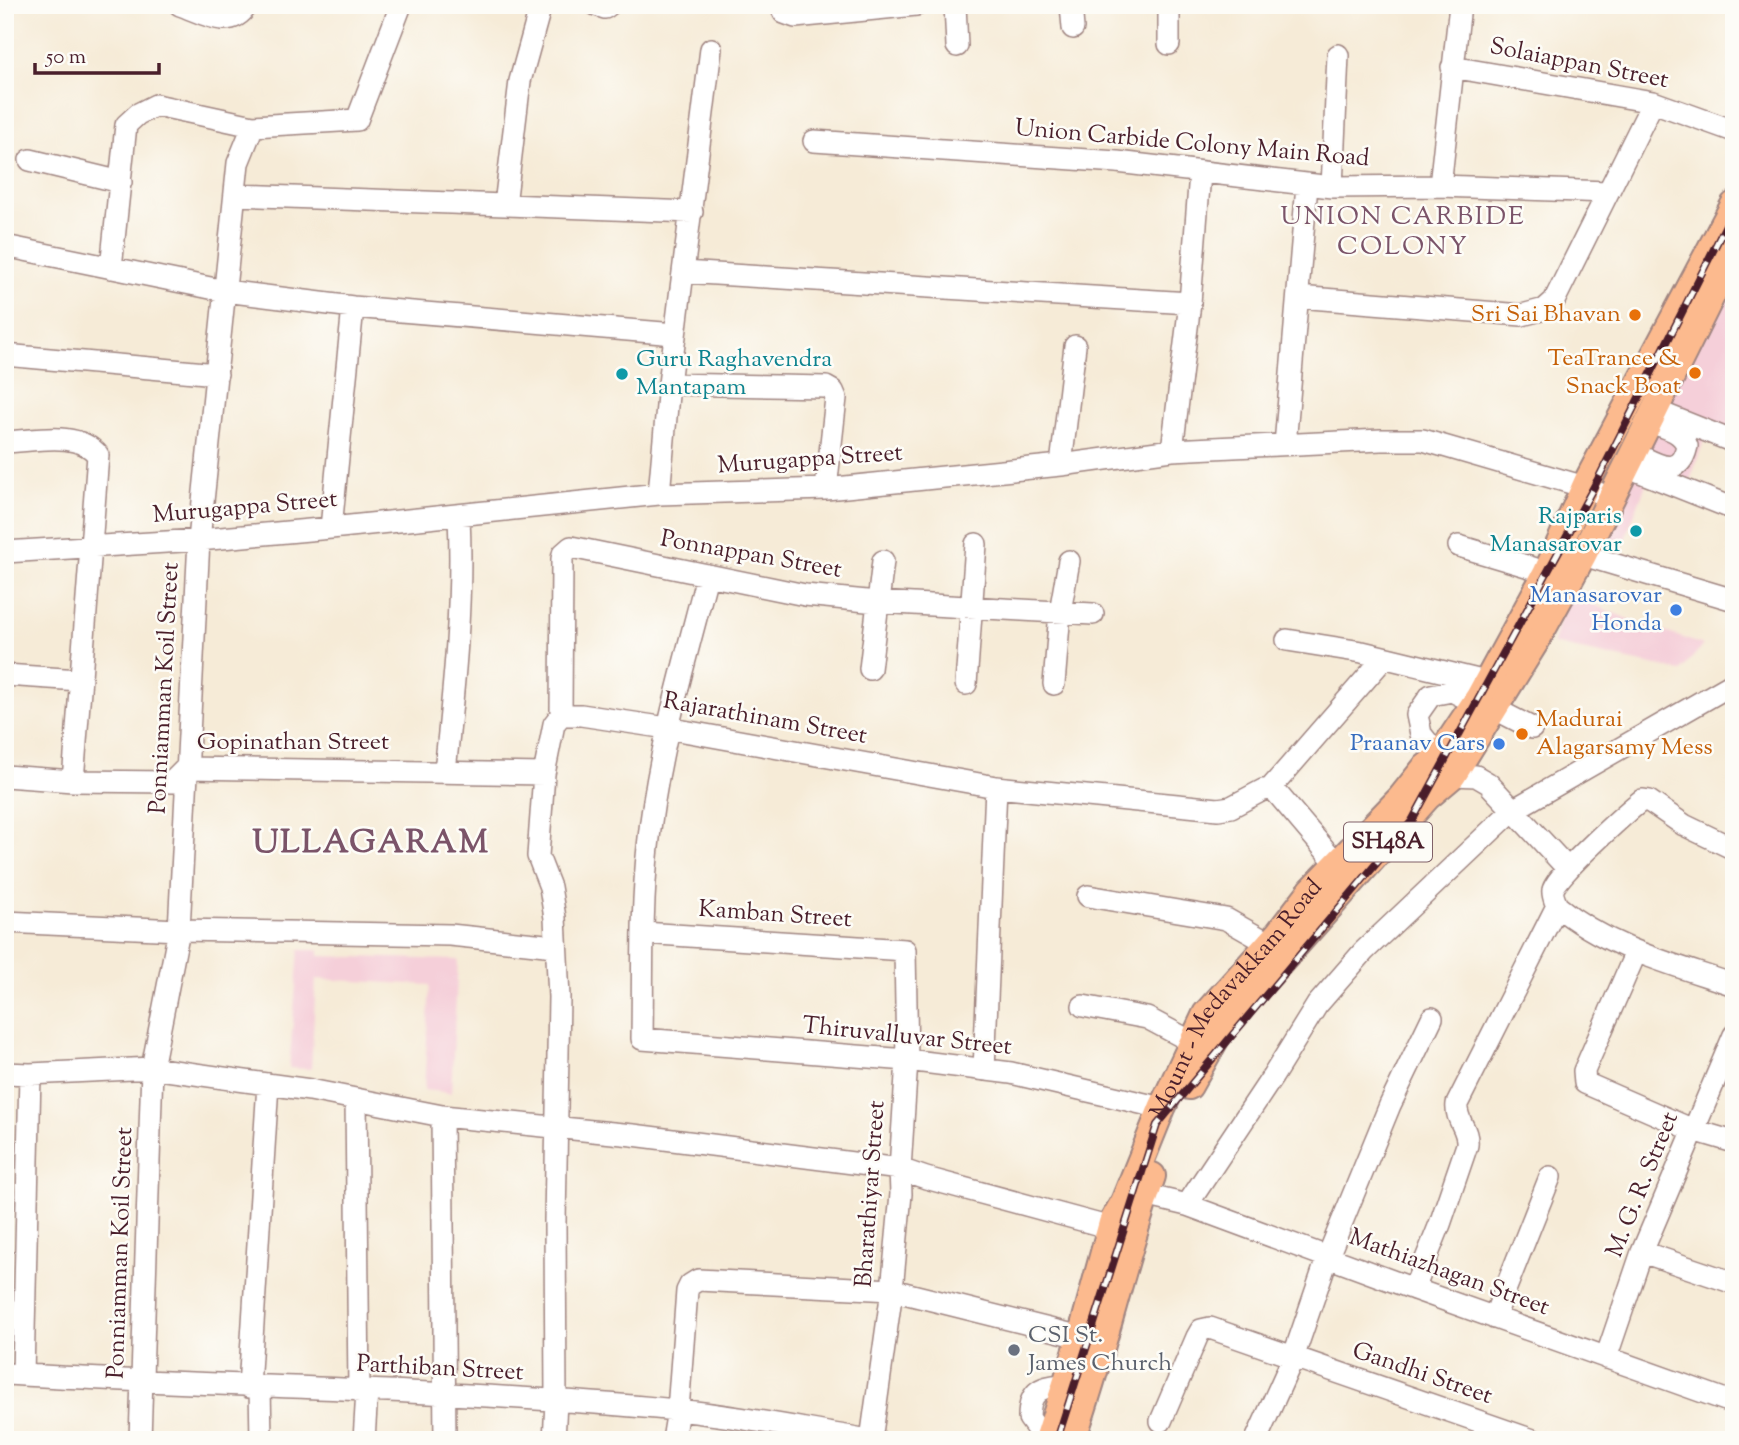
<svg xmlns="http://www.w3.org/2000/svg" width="1739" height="1445" font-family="'Sorts Mill Goudy',serif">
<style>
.built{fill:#f5cfd9}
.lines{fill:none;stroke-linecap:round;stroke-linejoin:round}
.minor-casing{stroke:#a08581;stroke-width:24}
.major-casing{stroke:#a08581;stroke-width:30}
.minor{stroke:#fff;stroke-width:21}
.major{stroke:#fcba8e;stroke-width:26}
.rail-casing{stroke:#4a1f2b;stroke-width:8}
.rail{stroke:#fdfcf7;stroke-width:5;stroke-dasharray:16;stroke-linecap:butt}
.food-dot{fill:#e8710a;stroke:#fdfcf7;stroke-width:2.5}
.culture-dot{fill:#0f9aa8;stroke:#fdfcf7;stroke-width:2.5}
.shop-dot{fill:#3f7fe0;stroke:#fdfcf7;stroke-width:2.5}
.worship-dot{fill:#6b7280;stroke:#fdfcf7;stroke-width:2.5}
.labels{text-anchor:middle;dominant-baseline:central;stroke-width:5;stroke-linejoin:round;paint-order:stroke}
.shield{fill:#fdfcf7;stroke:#806168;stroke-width:2}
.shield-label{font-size:23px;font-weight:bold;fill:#4a1f2b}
.street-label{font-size:24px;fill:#4a1f2b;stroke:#fdfcf7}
.food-label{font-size:24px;fill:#c56008;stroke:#fdfcf7;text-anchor:end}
.culture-label{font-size:24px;fill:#0d838f;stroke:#fdfcf7;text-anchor:start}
.shop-label{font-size:24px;fill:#366cbe;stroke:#fdfcf7;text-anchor:end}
.worship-label{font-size:24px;fill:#5b616d;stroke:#fdfcf7;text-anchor:start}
.neighbourhood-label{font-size:26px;letter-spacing:2px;fill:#7b5469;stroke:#fdfcf7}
.district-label{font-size:32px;font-weight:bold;letter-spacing:2px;fill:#7b5469;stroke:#fdfcf7}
</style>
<rect width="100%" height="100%" fill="#fdfcf7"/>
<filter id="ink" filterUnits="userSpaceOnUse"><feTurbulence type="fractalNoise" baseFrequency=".0143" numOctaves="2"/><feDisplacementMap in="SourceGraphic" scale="14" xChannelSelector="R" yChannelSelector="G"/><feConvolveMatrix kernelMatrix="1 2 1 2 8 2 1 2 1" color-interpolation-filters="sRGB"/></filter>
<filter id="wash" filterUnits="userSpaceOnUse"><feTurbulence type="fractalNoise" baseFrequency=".00686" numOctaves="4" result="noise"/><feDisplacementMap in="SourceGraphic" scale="28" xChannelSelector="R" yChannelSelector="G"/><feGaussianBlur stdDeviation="1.57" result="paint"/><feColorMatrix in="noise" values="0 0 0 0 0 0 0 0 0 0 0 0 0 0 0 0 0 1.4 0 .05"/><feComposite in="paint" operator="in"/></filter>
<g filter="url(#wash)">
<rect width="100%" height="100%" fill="#f6ebd7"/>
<path class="built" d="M1734 240V433L1710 423 1687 489 1650 474 1617 559 1589 551Z
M1570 595 1628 619 1703 645 1681 671 1553 644 1559 619Z
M299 950H319V956L458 960 451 1093 424 1090 430 985 316 979 311 1069 289 1068Z"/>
</g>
<g filter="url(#ink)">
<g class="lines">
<defs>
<path id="minor" d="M180 5C203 13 231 32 247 5
M596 5 605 8 609 5
M780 5 784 13 795 17 916 5
M955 5 957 46
M1071 5 1073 28
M1169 44V5
M1452 67 1653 102 1734 131
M814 141 1117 162 1332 187 1440 186 1608 192
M30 160 121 182
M1440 186 1460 5
M1332 187 1338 55
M236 195 692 212
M505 205 520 81 541 5
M5 246 225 291 353 307 675 334
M111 268 126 125 138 114 156 105 253 126
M683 272 1190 303
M1298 297 1522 315 1545 309 1554 301 1653 102
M5 355 217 374
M669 384 826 387 833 391 836 398 826 489
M1664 414 1734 442
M5 442C35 441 78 430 98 455L73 781
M1285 445 1307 185
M1172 450 1190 303 1200 173
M1634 453C1656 463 1679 481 1687 446 1682 430 1663 427 1649 422
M1061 465 1075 346
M1638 471 1734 509
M659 494 669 384 711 49
M331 528 353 307
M1459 546 1533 568 1546 574
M5 552 199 540 331 528 659 494 826 489 1061 465 1172 450 1381 440H1423L1585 487 1610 498
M1583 555 1734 600
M707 576C684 665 657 755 648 847 641 910 643 975 642 1039L907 1060 1011 1073 1162 1108
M1287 640 1362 652 1486 682
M870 669 883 561
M5 675 79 680
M966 684 976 544
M1054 684 1060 612 1069 561
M1476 703 1452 691 1431 695 1417 715 1421 734 1453 775 1476 776 1488 783 1568 869
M1495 709 1532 728
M561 715 562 559 563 554 571 547 805 595 877 602 1093 614
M445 771C454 686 463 602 459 516
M5 776 73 781 172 782 186 768 544 774
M1270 789 1384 658
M1088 896 1226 919 1270 944
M1557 906C1608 948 1672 964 1734 985
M5 922 179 930 450 935 555 946
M643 933 905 950 907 1060 900 1169 901 1194 892 1290 871 1440
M1636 952 1584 1071 1585 1083 1693 1130 1734 1142
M1083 1006 1147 1018 1192 1042
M984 1070 996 787
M5 1073 30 1074 152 1068 310 1090 442 1116 633 1135 900 1169 926 1178 1111 1228
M356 1099 359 1391
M442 1116 445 1440
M1132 1199 1145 1195 1187 1205 1414 1289 1734 1403
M1187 1205 1273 1076 1317 1005 1364 951 1513 810 1734 683
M1642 1252 1734 1283
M1414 1289 1440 1224 1467 1145C1469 1129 1455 1120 1457 1104L1557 906C1555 901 1552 895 1553 890 1554 877 1628 811 1642 800L1649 801 1684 825 1734 849
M1494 1318 1550 1177
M1606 1358 1642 1252 1734 1035
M5 1374C229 1387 453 1389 676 1410 741 1416 806 1430 870 1440
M23 1375 30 1074
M249 1387 268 1084
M260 1387 261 1440
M1161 1421 1197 1337 1201 1330 1210 1328 1533 1440
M140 1440 152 1068 179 930 199 540 238 163 253 126 357 120 401 5
M364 1440 367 1391
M554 1440 556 1402 555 1222 559 997 555 918 550 887 538 856 544 774 554 724 561 715H581L667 728 996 787 1218 809 1231 807 1263 790 1270 789 1276 792 1337 864
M673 1440 678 1410 687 1291 690 1285 698 1280 892 1290 1081 1337
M1045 1440 1029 1418C1029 1389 1042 1386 1067 1385
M1256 1440 1293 1358 1328 1256 1390 1105 1432 1018"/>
<g id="major">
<path d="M1189 1086 1221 1029 1427 797 1453 775 1537 639 1583 555 1734 250"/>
<path id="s1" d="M1048 1440 1081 1337 1112 1223 1124 1202 1162 1108 1206 1014 1279 933 1312 890 1400 799 1424 769 1439 757 1479 697 1546 574 1588 480 1734 205"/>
<path d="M1072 1440C1103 1353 1122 1263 1152 1176"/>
</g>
</defs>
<use href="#minor" class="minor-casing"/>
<use href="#major" class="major-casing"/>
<use href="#minor" class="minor"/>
<use href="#major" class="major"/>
<defs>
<path id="rail" d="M1057 1440 1157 1125 1412 821 1597 481 1734 209"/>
</defs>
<use href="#rail" class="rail-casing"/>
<use href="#rail" class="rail"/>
</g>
</g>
<g class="food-dot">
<circle cx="1635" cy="315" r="7"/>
<circle cx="1695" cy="373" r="7"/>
<circle cx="1522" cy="734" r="7"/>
</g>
<g class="culture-dot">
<circle cx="622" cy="374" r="7"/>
<circle cx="1636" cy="531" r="7"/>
</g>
<g class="shop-dot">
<circle cx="1676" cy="610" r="7"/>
<circle cx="1499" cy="744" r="7"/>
</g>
<circle class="worship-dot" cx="1014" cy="1350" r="7"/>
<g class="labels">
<rect class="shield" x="1344" y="822.5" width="88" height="39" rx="5"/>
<g class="shield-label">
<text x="1388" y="842">SH48A</text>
</g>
<g class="street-label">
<text transform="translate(1579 64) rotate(11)">Solaiappan Street</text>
<text transform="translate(1192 144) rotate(5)">Union Carbide Colony Main Road</text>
<text transform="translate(810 460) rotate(-4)">Murugappa Street</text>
<text transform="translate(245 508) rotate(-5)">Murugappa Street</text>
<text transform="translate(751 555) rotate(10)">Ponnappan Street</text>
<text transform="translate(165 688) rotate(-87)">Ponniamman Koil Street</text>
<text transform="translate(765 719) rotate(10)">Rajarathinam Street</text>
<text x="293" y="743">Gopinathan Street</text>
<text transform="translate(775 915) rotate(4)">Kamban Street</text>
<text stroke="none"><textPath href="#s1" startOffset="485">Mount - Medavakkam Road</textPath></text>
<text transform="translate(907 1037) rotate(6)">Thiruvalluvar Street</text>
<text transform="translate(1643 1185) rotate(-68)">M. G. R. Street</text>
<text transform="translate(871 1194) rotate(-86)">Bharathiyar Street</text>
<text transform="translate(121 1253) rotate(-88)">Ponniamman Koil Street</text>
<text transform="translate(1449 1273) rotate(20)">Mathiazhagan Street</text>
<text transform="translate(440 1369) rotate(3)">Parthiban Street</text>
<text transform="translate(1422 1374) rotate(19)">Gandhi Street</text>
</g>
<g class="food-label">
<text x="1621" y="315">Sri Sai Bhavan</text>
<text x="1681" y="359">TeaTrance &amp;<tspan x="1681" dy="28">Snack Boat</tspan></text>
<text x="1536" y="720" text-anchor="start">Madurai<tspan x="1536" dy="28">Alagarsamy Mess</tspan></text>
</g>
<g class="culture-label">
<text x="636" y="360">Guru Raghavendra<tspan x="636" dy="28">Mantapam</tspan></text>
<text x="1622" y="517" text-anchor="end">Rajparis<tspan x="1622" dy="28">Manasarovar</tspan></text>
</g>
<g class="shop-label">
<text x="1662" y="596">Manasarovar<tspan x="1662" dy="28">Honda</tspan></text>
<text x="1485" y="744">Praanav Cars</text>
</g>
<g class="worship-label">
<text x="1028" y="1336">CSI St.<tspan x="1028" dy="28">James Church</tspan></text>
</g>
<g class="neighbourhood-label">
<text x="1403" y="217">UNION CARBIDE<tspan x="1403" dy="30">COLONY</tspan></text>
</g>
<g class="district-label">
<text x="371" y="844">ULLAGARAM</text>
</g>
</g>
<rect width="1739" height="1445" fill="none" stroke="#fdfcf7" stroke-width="28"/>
<path d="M35 63v10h124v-10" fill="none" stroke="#4a1f2b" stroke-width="3.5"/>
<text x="46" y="63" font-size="21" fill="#4a1f2b" stroke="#fdfcf7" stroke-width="5" paint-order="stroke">50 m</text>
</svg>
